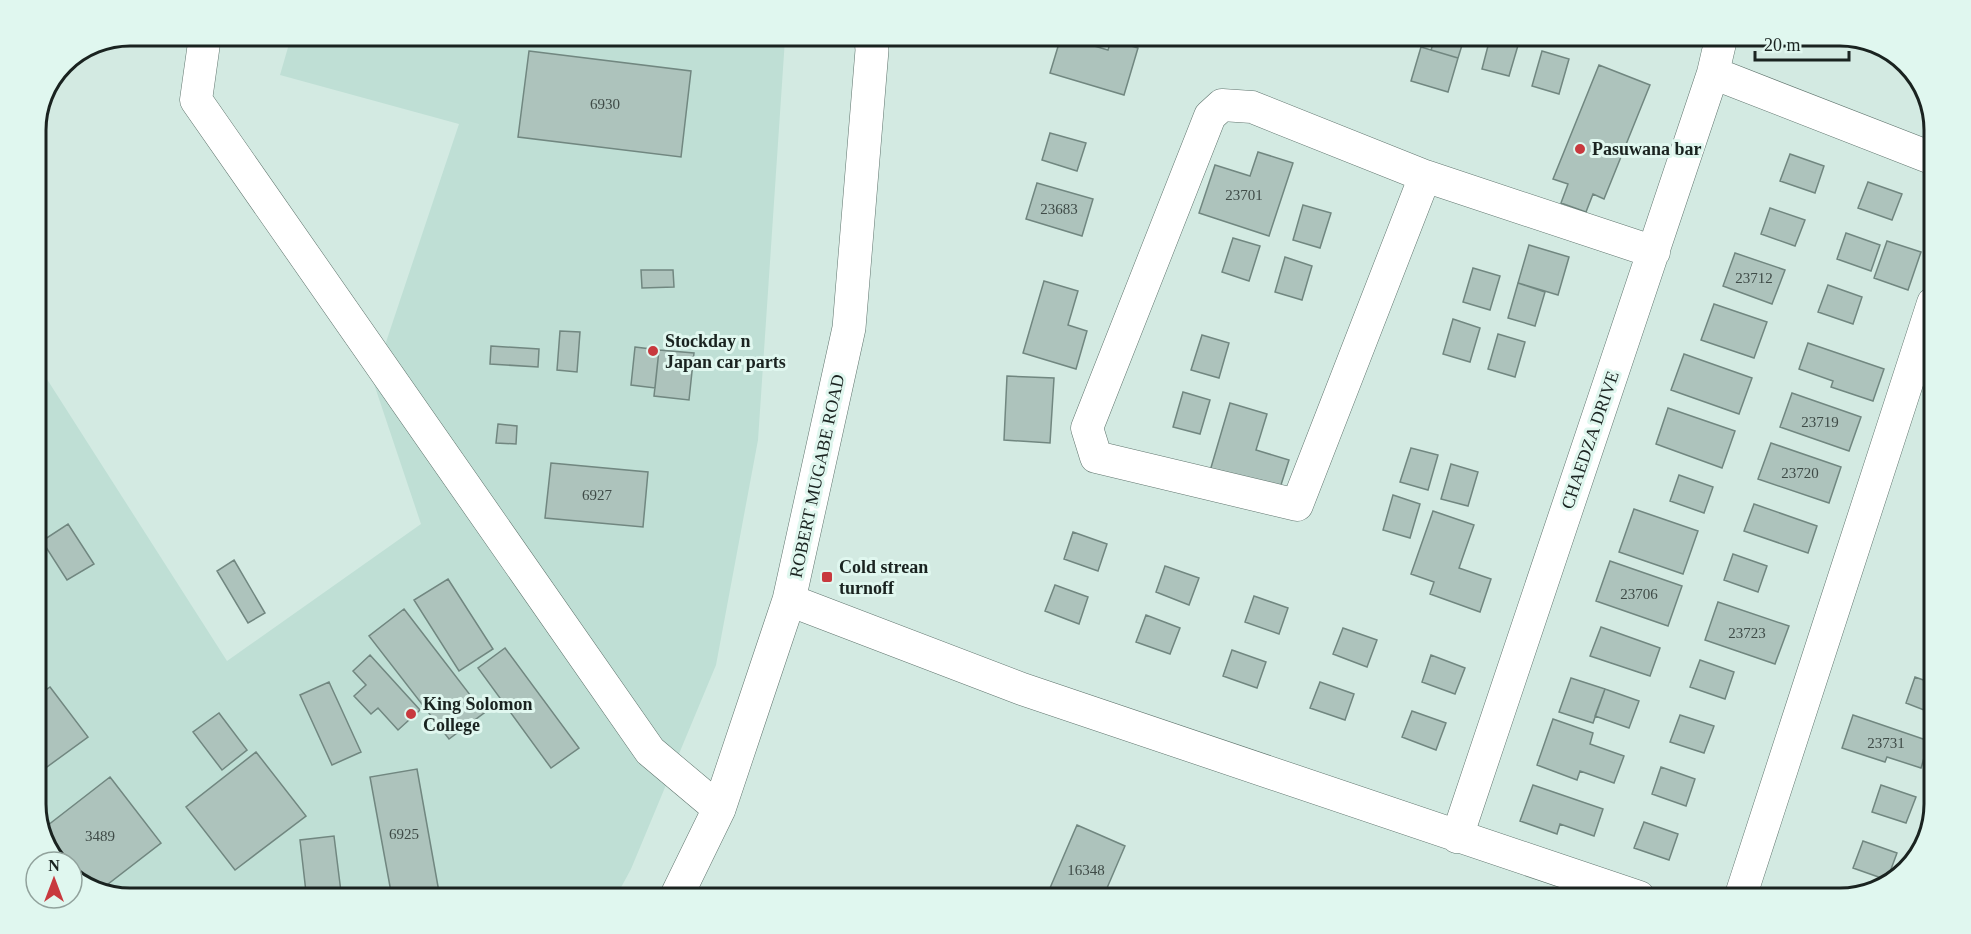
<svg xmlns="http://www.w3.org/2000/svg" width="1971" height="934" font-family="'Times New Roman',serif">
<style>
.built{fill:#bfdfd5}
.building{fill:#adc3bc;stroke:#718780;stroke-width:1.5}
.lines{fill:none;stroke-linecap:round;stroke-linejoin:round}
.minor-casing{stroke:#60756e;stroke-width:33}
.major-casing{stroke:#60756e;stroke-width:34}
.minor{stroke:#fff;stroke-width:32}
.major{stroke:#fff;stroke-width:33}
.poi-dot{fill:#c8393e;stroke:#e0f7ef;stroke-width:2}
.labels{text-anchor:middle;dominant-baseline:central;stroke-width:6;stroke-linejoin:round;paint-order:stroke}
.number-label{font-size:15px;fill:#3f4b47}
.poi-label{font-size:18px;font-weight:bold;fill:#1a2320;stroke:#e0f7ef;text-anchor:start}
.street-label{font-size:18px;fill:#1a2320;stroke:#e0f7ef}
.rim{fill:none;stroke:#1a2320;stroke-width:3}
</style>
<rect width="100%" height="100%" fill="#d3eae2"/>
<path class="built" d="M291 37 785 39 758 440 716 665 631 869 618 893 94 891 72 862H59L52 856 36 810V362L227 661 421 524 373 381 459 124 280 75Z"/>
<path class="building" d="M1060 40H1074L1108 50 1111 40 1138 48 1124 95 1050 73Z
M1434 41 1463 42 1458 58 1431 50Z
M1489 42H1519L1509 76 1482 69Z
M1421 47 1458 58 1448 92 1411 81Z
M529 51 691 71 681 157 518 137Z
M1542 51 1569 59 1559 94 1532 86Z
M1599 65 1650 85 1604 199 1593 194 1586 212 1561 203 1568 184 1553 179Z
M1050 133 1086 143 1077 171 1042 160Z
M1258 152 1293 163 1269 236 1199 213 1215 165 1250 176Z
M1790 154 1824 166 1815 193 1780 181Z
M1868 182 1902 194 1892 220 1858 208Z
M1037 183 1093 199 1082 236 1026 219Z
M1303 205 1331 213 1320 248 1293 240Z
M1770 208 1805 220 1795 246 1761 234Z
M1846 233 1880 245 1871 271 1837 259Z
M1233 238 1260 246 1249 281 1222 272Z
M1887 241 1921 252 1908 290 1874 278Z
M1529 245 1569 257 1558 295 1518 283Z
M1735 253 1785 270 1772 304 1723 286Z
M1285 257 1312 266 1302 300 1275 292Z
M1473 268 1500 276 1490 310 1463 302Z
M641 270H673L674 287 642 288Z
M1044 281 1078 291 1068 325 1087 331 1076 369 1023 353Z
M1518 283 1545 292 1535 326 1508 318Z
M1828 285 1862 297 1853 324 1818 312Z
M1714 304 1767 322 1754 358 1701 340Z
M1453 319 1480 328 1470 362 1443 354Z
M560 331 580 332 577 372 557 370Z
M1498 334 1525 342 1515 377 1488 369Z
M1202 335 1229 343 1219 378 1191 370Z
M1808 343 1884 369 1873 401 1831 387 1833 381 1799 369Z
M491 346 539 349 538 367 490 364Z
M635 347 659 350 655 388 631 385Z
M659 350 694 353 689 400 654 396Z
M1684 354 1752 378 1739 414 1671 390Z
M1007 376 1054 378 1050 443 1004 440Z
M1183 392 1210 400 1200 434 1173 427Z
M1792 393 1861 417 1849 451 1780 427Z
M1230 403 1267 414 1256 450 1289 460 1279 491 1210 471Z
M1668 408 1735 431 1722 468 1656 444Z
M498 424 517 426 516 444 496 443Z
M1771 443 1841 467 1829 503 1758 479Z
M1411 448 1438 455 1428 490 1400 482Z
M551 463 648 472 643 527 545 518Z
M1451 464 1478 472 1468 506 1441 499Z
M1679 475 1713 487 1704 513 1670 501Z
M1393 495 1420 504 1410 538 1383 530Z
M1754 504 1817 526 1808 553 1744 531Z
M1634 509 1698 531 1683 574 1619 552Z
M1433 511 1474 525 1459 568 1491 579 1480 612 1430 594 1434 582 1411 574Z
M68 524 94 564 67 580 42 541Z
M1073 532 1107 544 1098 571 1064 559Z
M1733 554 1767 566 1758 592 1724 580Z
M234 560 265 613 248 623 217 571Z
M1610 561 1682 586 1668 626 1596 601Z
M1165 566 1199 578 1189 605 1156 592Z
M448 579 493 649 459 671 414 600Z
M1055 585 1088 597 1079 624 1045 611Z
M1254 596 1288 608 1279 634 1245 622Z
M1718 602 1789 626 1775 664 1705 640Z
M404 609 484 713 449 739 369 636Z
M1146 615 1180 628 1170 654 1136 642Z
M1601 627 1660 648 1650 676 1590 656Z
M1343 628 1377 640 1367 667 1333 654Z
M505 648 579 748 551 768 478 668Z
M1232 650 1266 662 1257 688 1223 676Z
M370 655 420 710 398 730 378 708 371 714 354 696 366 685 353 671Z
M1431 655 1465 668 1455 694 1422 682Z
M1700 660 1734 672 1725 699 1690 687Z
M1915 677 1929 682V712L1906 703Z
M1571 678 1605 689 1593 723 1559 712Z
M329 682 361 752 332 765 300 695Z
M1320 682 1354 694 1345 720 1310 708Z
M50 687 88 737 36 775V697Z
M1605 689 1639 701 1629 728 1595 716Z
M1412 711 1446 723 1436 750 1402 737Z
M219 713 247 750 222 770 193 732Z
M1680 715 1714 726 1704 753 1670 742Z
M1853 715 1929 741 1921 768 1887 757 1885 762 1842 748Z
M1553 719 1593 733 1590 744 1624 756 1614 783 1580 771 1577 780 1537 765Z
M256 752 306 816 235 870 186 807Z
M1661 767 1695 779 1686 806 1652 794Z
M417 769 439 892H391L370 777Z
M110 777 161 843 99 891H94L72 873V862H59L52 856 43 829Z
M1533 785 1603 809 1594 836 1560 824 1557 834 1520 821Z
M1881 785 1916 797 1906 823 1872 812Z
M1644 822 1678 834 1669 860 1634 848Z
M1077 825 1125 846 1104 895H1047Z
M334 836 341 892H306L300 840Z
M1863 841 1897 853 1887 880 1853 868Z"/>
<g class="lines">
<defs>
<path id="minor" d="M205 36 196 100 650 751 719 809
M1713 73 1934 159
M1425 176 1297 505 1096 457 1087 428 1210 116 1222 105 1252 107 1425 176 1654 252
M789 600 1022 689 1639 897
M1457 837 1713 73 1720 43
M1740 898 1933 303"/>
<path id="major" d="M678 893 719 809 789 600 849 328 872 50 871 39"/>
</defs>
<use href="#minor" class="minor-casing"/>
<use href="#major" class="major-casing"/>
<use href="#minor" class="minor"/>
<use href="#major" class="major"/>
</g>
<g class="poi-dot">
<circle cx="1580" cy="149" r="6"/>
<circle cx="653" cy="351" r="6"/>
<rect x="821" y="571" width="12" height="12" rx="3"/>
<circle cx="411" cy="714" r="6"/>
</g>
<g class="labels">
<g class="number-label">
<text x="605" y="104">6930</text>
<text x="1244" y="195">23701</text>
<text x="1059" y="209">23683</text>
<text x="1754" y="278">23712</text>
<text x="1820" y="422">23719</text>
<text x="1800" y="473">23720</text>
<text x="597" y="495">6927</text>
<text x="1639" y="594">23706</text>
<text x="1747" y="633">23723</text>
<text x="1886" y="743">23731</text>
<text x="404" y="834">6925</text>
<text x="100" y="836">3489</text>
<text x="1086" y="870">16348</text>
</g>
<g class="poi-label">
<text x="1592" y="149">Pasuwana bar</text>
<text x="665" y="341">Stockday n<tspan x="665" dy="21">Japan car parts</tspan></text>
<text x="839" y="567">Cold strean<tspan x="839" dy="21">turnoff</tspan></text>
<text x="423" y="704">King Solomon<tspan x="423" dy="21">College</tspan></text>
</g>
<g class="street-label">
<text transform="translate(1590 440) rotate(-71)">CHAEDZA DRIVE</text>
<text transform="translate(817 476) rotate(-78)">ROBERT MUGABE ROAD</text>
</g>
</g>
<path d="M0 0H1971V934H0ZM130 46H1840A84 84 0 0 1 1924 130V804A84 84 0 0 1 1840 888H130A84 84 0 0 1 46 804V130A84 84 0 0 1 130 46Z" fill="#e0f7ef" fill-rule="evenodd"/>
<path class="rim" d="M130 46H1840A84 84 0 0 1 1924 130V804A84 84 0 0 1 1840 888H130A84 84 0 0 1 46 804V130A84 84 0 0 1 130 46Z"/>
<g transform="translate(54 880)"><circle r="28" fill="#e0f7ef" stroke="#91a29c" stroke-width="1.5"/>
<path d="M0-4.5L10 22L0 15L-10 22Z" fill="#c8393e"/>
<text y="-9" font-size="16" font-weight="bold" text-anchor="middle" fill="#1a2320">N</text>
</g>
<path d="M1755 51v9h94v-9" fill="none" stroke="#1a2320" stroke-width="3"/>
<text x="1764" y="51" font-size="18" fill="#1a2320" stroke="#e0f7ef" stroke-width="4.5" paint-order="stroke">20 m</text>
</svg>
